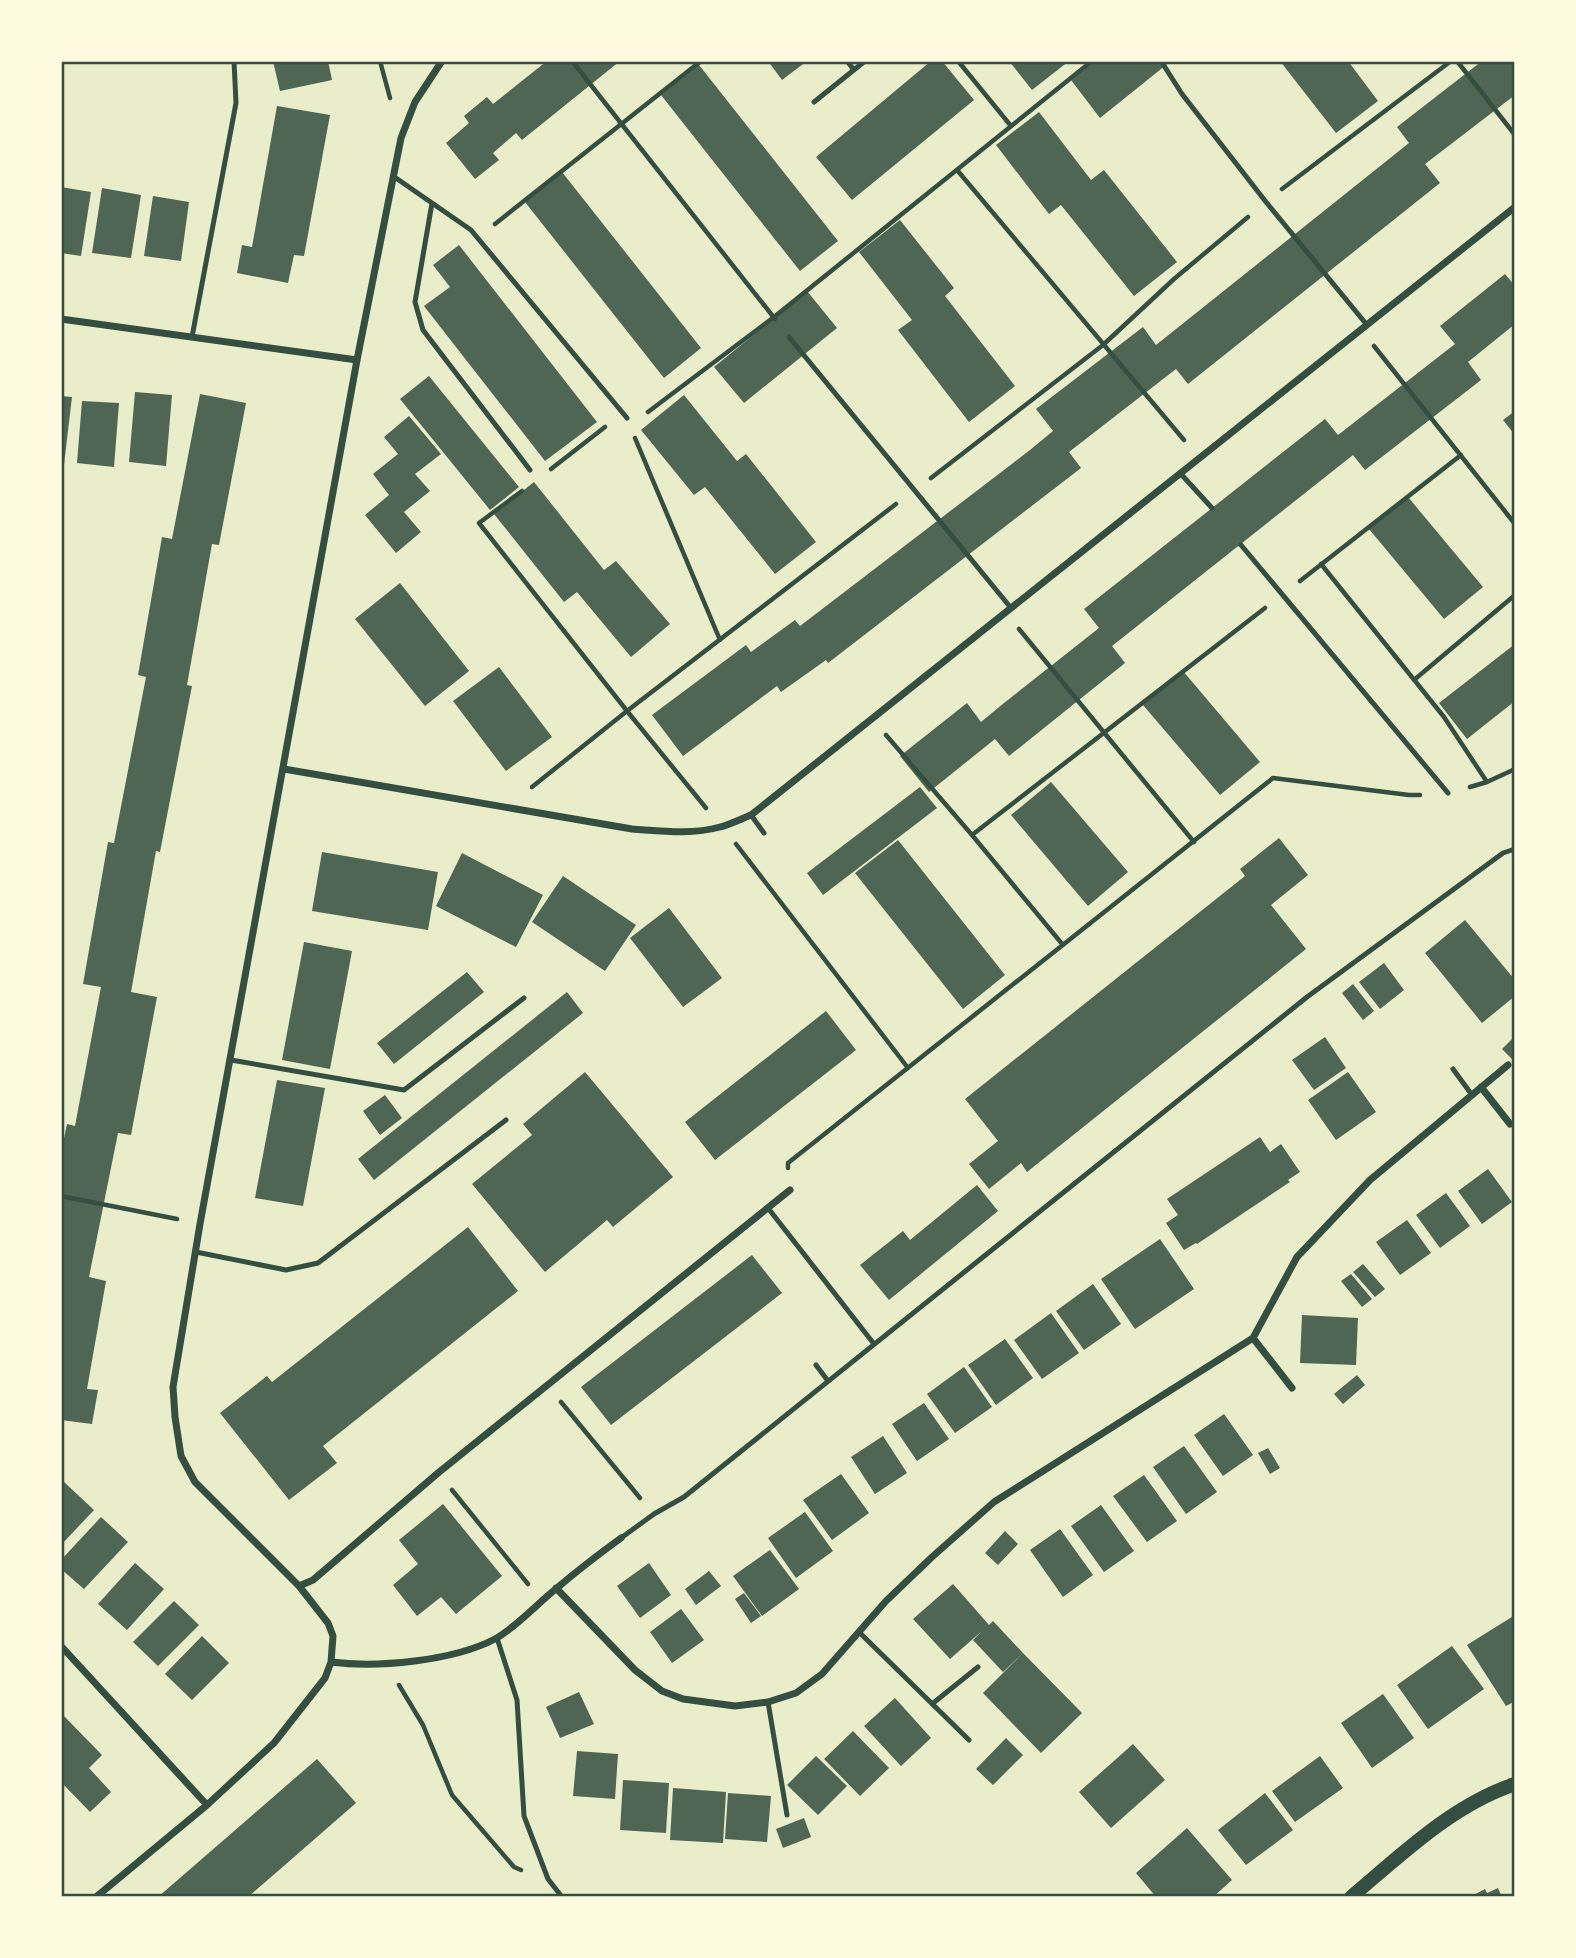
<svg xmlns="http://www.w3.org/2000/svg" width="1576" height="1958" font-family="'Fira Sans Condensed',sans-serif">
<style>
.building{fill:#4f6655}
.lines{fill:none;stroke-linecap:round;stroke-linejoin:round}
.path{stroke:#344e41;stroke-width:4.5}
.service{stroke:#344e41;stroke-width:5}
.minor{stroke:#344e41;stroke-width:7}
.secondary{stroke:#344e41;stroke-width:14}
.neatline{fill:none;stroke:#344e41;stroke-width:2.5}
</style>
<rect width="100%" height="100%" fill="#e9edc9"/>
<path class="building" d="M273 61H328L332 80 280 91Z
M547 61H620L522 140 516 133 493 153 499 160 475 179 446 143 469 123 464 116 487 97 493 104Z
M768 61H807L782 80Z
M931 61H942L974 100 852 200 816 157Z
M1009 61H1069L1032 90Z
M1095 61H1171L1100 118 1071 80Z
M1280 61H1348L1378 101 1336 133Z
M1482 61H1515V95L1425 164 1440 183 1188 384 1176 369 1069 452 1081 468 828 663 826 660 781 692 777 686 683 756 652 715 746 645 751 652 795 620 800 626 1030 450 1053 431 1036 409 1143 327 1156 345 1409 143 1397 127Z
M699 65 838 241 800 271 661 95Z
M277 106 330 115 304 256 294 255 288 283 237 273 242 245 252 247Z
M1039 112 1091 180 1104 170 1177 262 1134 296 1061 205 1049 214 996 145Z
M562 172 701 348 664 378 525 202Z
M61 187 91 192 81 256 61 253Z
M102 188 141 195 131 258 92 253Z
M153 196 189 202 181 261 144 256Z
M900 220 954 288 945 296 1015 386 969 422 898 330 912 320 859 252Z
M459 245 597 422 545 461 424 306 450 287 433 265Z
M1505 274 1515 286V324L1468 362 1481 380 1365 470 1353 455 1112 646 1125 663 1009 756 995 739 929 792 900 756 967 703 981 722 1004 703 1099 628 1084 609 1325 419 1338 435 1455 344 1440 326Z
M807 291 837 328 744 403 714 367Z
M429 376 519 487 490 510 400 399Z
M135 392 172 395 166 466 129 462Z
M200 394 246 403 219 545 212 544 187 685 192 686 160 852 156 851 131 992 157 997 131 1135 118 1133 89 1277 106 1281 87 1389 98 1390 92 1424 61 1420V1153L67 1124 75 1126 101 987 83 984 108 842 114 843 146 677 138 675 162 537 172 539Z
M684 395 737 461 746 454 816 542 775 574 705 487 694 495 641 430Z
M61 396 72 397 63 473H61Z
M82 401 119 403 114 467 77 463Z
M1515 411V435L1503 420Z
M409 416 441 454 415 474 430 491 404 512 421 532 396 553 365 515 389 495 373 474 398 454 384 437Z
M534 482 604 570 616 561 670 624 631 657 577 592 564 602 494 514Z
M1408 497 1483 587 1444 619 1369 529Z
M400 583 469 671 425 706 355 619Z
M1515 644V701L1467 739 1439 703Z
M499 667 552 737 506 771 453 701Z
M1183 671 1260 762 1220 795 1143 705Z
M1051 782 1128 872 1088 906 1011 815Z
M920 787 937 808 823 895 807 873Z
M1279 838 1308 875 1271 905 1306 949 1027 1172 1021 1163 989 1189 969 1164 998 1141 965 1099 1245 876 1240 869Z
M898 840 1005 975 963 1009 855 873Z
M322 852 438 872 428 930 312 911Z
M462 853 543 895 516 947 436 906Z
M563 876 636 925 605 971 532 922Z
M669 908 722 978 683 1007 630 938Z
M1465 920 1515 980V996L1482 1023 1425 953Z
M304 942 352 951 330 1069 282 1060Z
M1384 963 1404 990 1380 1009 1359 982Z
M467 972 484 992 394 1064 377 1043Z
M1353 984 1374 1011 1363 1020 1342 993Z
M567 992 583 1013 374 1180 358 1159Z
M826 1011 856 1050 715 1160 685 1122Z
M1515 1036V1062L1502 1049Z
M1325 1037 1346 1068 1314 1090 1292 1060Z
M585 1072 673 1177 613 1227 607 1220 545 1272 472 1184 532 1135 523 1124Z
M1348 1072 1376 1112 1336 1140 1308 1100Z
M277 1080 325 1088 303 1206 255 1198Z
M385 1095 402 1118 380 1135 363 1111Z
M1260 1137 1270 1152 1281 1144 1300 1172 1288 1180 1290 1182 1197 1244 1196 1243 1184 1250 1166 1223 1178 1215 1167 1199Z
M1488 1169 1512 1202 1482 1224 1458 1191Z
M977 1185 998 1211 889 1300 860 1265 903 1231 910 1240Z
M1446 1193 1470 1226 1440 1248 1416 1215Z
M1407 1220 1431 1253 1400 1275 1376 1242Z
M468 1227 518 1291 323 1446 337 1463 289 1500 220 1413 267 1376 272 1382Z
M1160 1239 1194 1289 1135 1329 1101 1279Z
M752 1255 782 1293 611 1425 581 1387Z
M1363 1264 1385 1289 1375 1297 1353 1272Z
M1351 1274 1372 1299 1362 1307 1341 1281Z
M1093 1284 1121 1324 1084 1350 1056 1311Z
M1051 1313 1079 1353 1042 1379 1014 1340Z
M1302 1315 1358 1318 1356 1365 1300 1363Z
M1005 1339 1033 1378 996 1405 968 1365Z
M964 1367 992 1407 955 1433 927 1394Z
M1357 1375 1365 1385 1343 1404 1334 1394Z
M924 1403 949 1439 917 1461 892 1424Z
M1224 1414 1253 1455 1223 1476 1194 1435Z
M883 1436 907 1473 875 1494 851 1457Z
M1184 1446 1217 1492 1186 1514 1153 1467Z
M1268 1448 1280 1468 1270 1474 1258 1453Z
M841 1474 869 1513 832 1540 803 1500Z
M1144 1475 1177 1521 1147 1542 1113 1496Z
M64 1482 94 1510 61 1545V1485Z
M443 1504 502 1576 456 1614 441 1597 417 1616 393 1585 418 1564 399 1540Z
M1101 1505 1134 1551 1104 1572 1071 1526Z
M805 1512 833 1551 796 1578 768 1538Z
M101 1517 128 1542 84 1589 61 1569V1560Z
M1060 1529 1093 1575 1063 1597 1030 1550Z
M1005 1531 1018 1544 998 1565 985 1553Z
M770 1550 799 1589 762 1616 733 1576Z
M135 1563 164 1589 127 1630 98 1604Z
M649 1563 671 1595 640 1618 617 1586Z
M709 1571 721 1586 696 1605 685 1589Z
M953 1584 989 1625 993 1621 1023 1653 1003 1672 973 1640 982 1631 950 1659 913 1619Z
M744 1593 761 1616 751 1623 735 1599Z
M174 1601 199 1625 158 1666 133 1642Z
M681 1609 704 1640 672 1663 650 1632Z
M1515 1615V1701L1506 1706 1467 1645Z
M202 1636 229 1663 192 1700 165 1674Z
M1452 1646 1484 1689 1428 1729 1397 1685Z
M1023 1653 1082 1713 1041 1753 983 1693Z
M579 1692 594 1724 560 1738 546 1707Z
M1383 1694 1414 1738 1372 1768 1341 1723Z
M895 1698 931 1738 901 1766 864 1726Z
M61 1713 102 1755 89 1768 111 1792 90 1812 61 1782Z
M853 1731 889 1768 860 1796 824 1759Z
M1006 1738 1023 1755 993 1785 976 1769Z
M1133 1744 1165 1780 1111 1828 1079 1792Z
M577 1751 618 1754 615 1799 573 1796Z
M816 1756 847 1786 818 1815 787 1785Z
M1320 1756 1343 1788 1295 1822 1272 1791Z
M317 1759 356 1803 278 1871 248 1897H158Z
M623 1780 669 1783 666 1833 620 1830Z
M673 1788 726 1792 723 1843 670 1840Z
M728 1793 771 1796 767 1842 725 1839Z
M1265 1793 1293 1830 1246 1865 1218 1830Z
M804 1818 811 1837 783 1848 776 1829Z
M1187 1828 1232 1880 1213 1897H1156L1136 1873Z
M1498 1888 1502 1897H1470L1485 1889 1487 1893Z"/>
<g class="lines">
<path class="path" d="M380 61 390 98
M572 61 775 319
M958 61 1011 126
M1457 61 1515 135
M957 170 1184 440
M1282 189 1451 61
M495 224 701 61
M1374 346 1515 524
M648 412 774 317 1092 61
M635 438 720 640
M551 469 605 427
M931 478 1103 345 1174 279 1248 217
M522 491 479 523 627 711 706 808
M1321 564 1444 717 1487 782
M1300 581 1461 455
M1019 629 1194 842
M1414 680 1515 595
M886 735 972 835 1063 945
M532 787 627 711 896 504
M1470 787 1487 782 1515 769
M972 835 1265 608
M736 844 908 1068
M788 1168V1163L1273 778 1409 795H1420
M61 1196 177 1219
M561 1402 640 1498
M452 1490 528 1584
M399 1685 423 1725 452 1795 514 1867 521 1870"/>
<path class="service" d="M847 61 854 70
M1161 61 1182 94 1266 202 1367 325
M814 102 865 61
M393 176 471 230 627 418
M432 203 415 302 423 330 530 470
M192 337 236 103 234 61
M789 337 1011 608
M1180 473 1212 508
M1241 545 1448 793
M751 815 764 833
M231 1060 404 1090 524 998
M1453 1069 1472 1095
M768 1208 874 1344
M196 1252 286 1270 318 1263 506 1120
M816 1365 828 1381
M621 1538 654 1514 684 1497 1307 997 1503 853 1515 849
M859 1632 969 1740
M497 1638 517 1700 524 1816 548 1879 562 1897
M768 1702 787 1815
M932 1704 978 1667"/>
<path class="minor" d="M61 319 357 360
M284 769 632 829C662 831 691 835 720 827 731 824 741 819 751 815L1515 207
M1481 1087 1510 1124
M1253 1338 1292 1388
M299 1586 313 1580 438 1473 790 1190
M556 1588 635 1670 662 1691 683 1699 735 1706 768 1702 796 1693 822 1674 886 1601 932 1557 994 1502 1253 1338 1297 1257 1370 1180 1508 1065
M61 1646 207 1805
M331 1662C377 1668 453 1661 495 1639 514 1629 539 1602 557 1588 578 1570 599 1554 621 1538
M96 1897 207 1805 274 1743 325 1678 331 1662 333 1636 328 1623 299 1586 195 1482 181 1456 175 1417 173 1387 200 1224 357 360 401 138 415 102 442 61"/>
<path class="secondary" d="M1351 1897C1401 1855 1452 1805 1515 1784"/>
</g>
<rect width="1576" height="1958" fill="none" stroke="#fefae0" stroke-width="126"/>
<rect x="63" y="63" width="1450" height="1832" class="neatline"/>
</svg>
